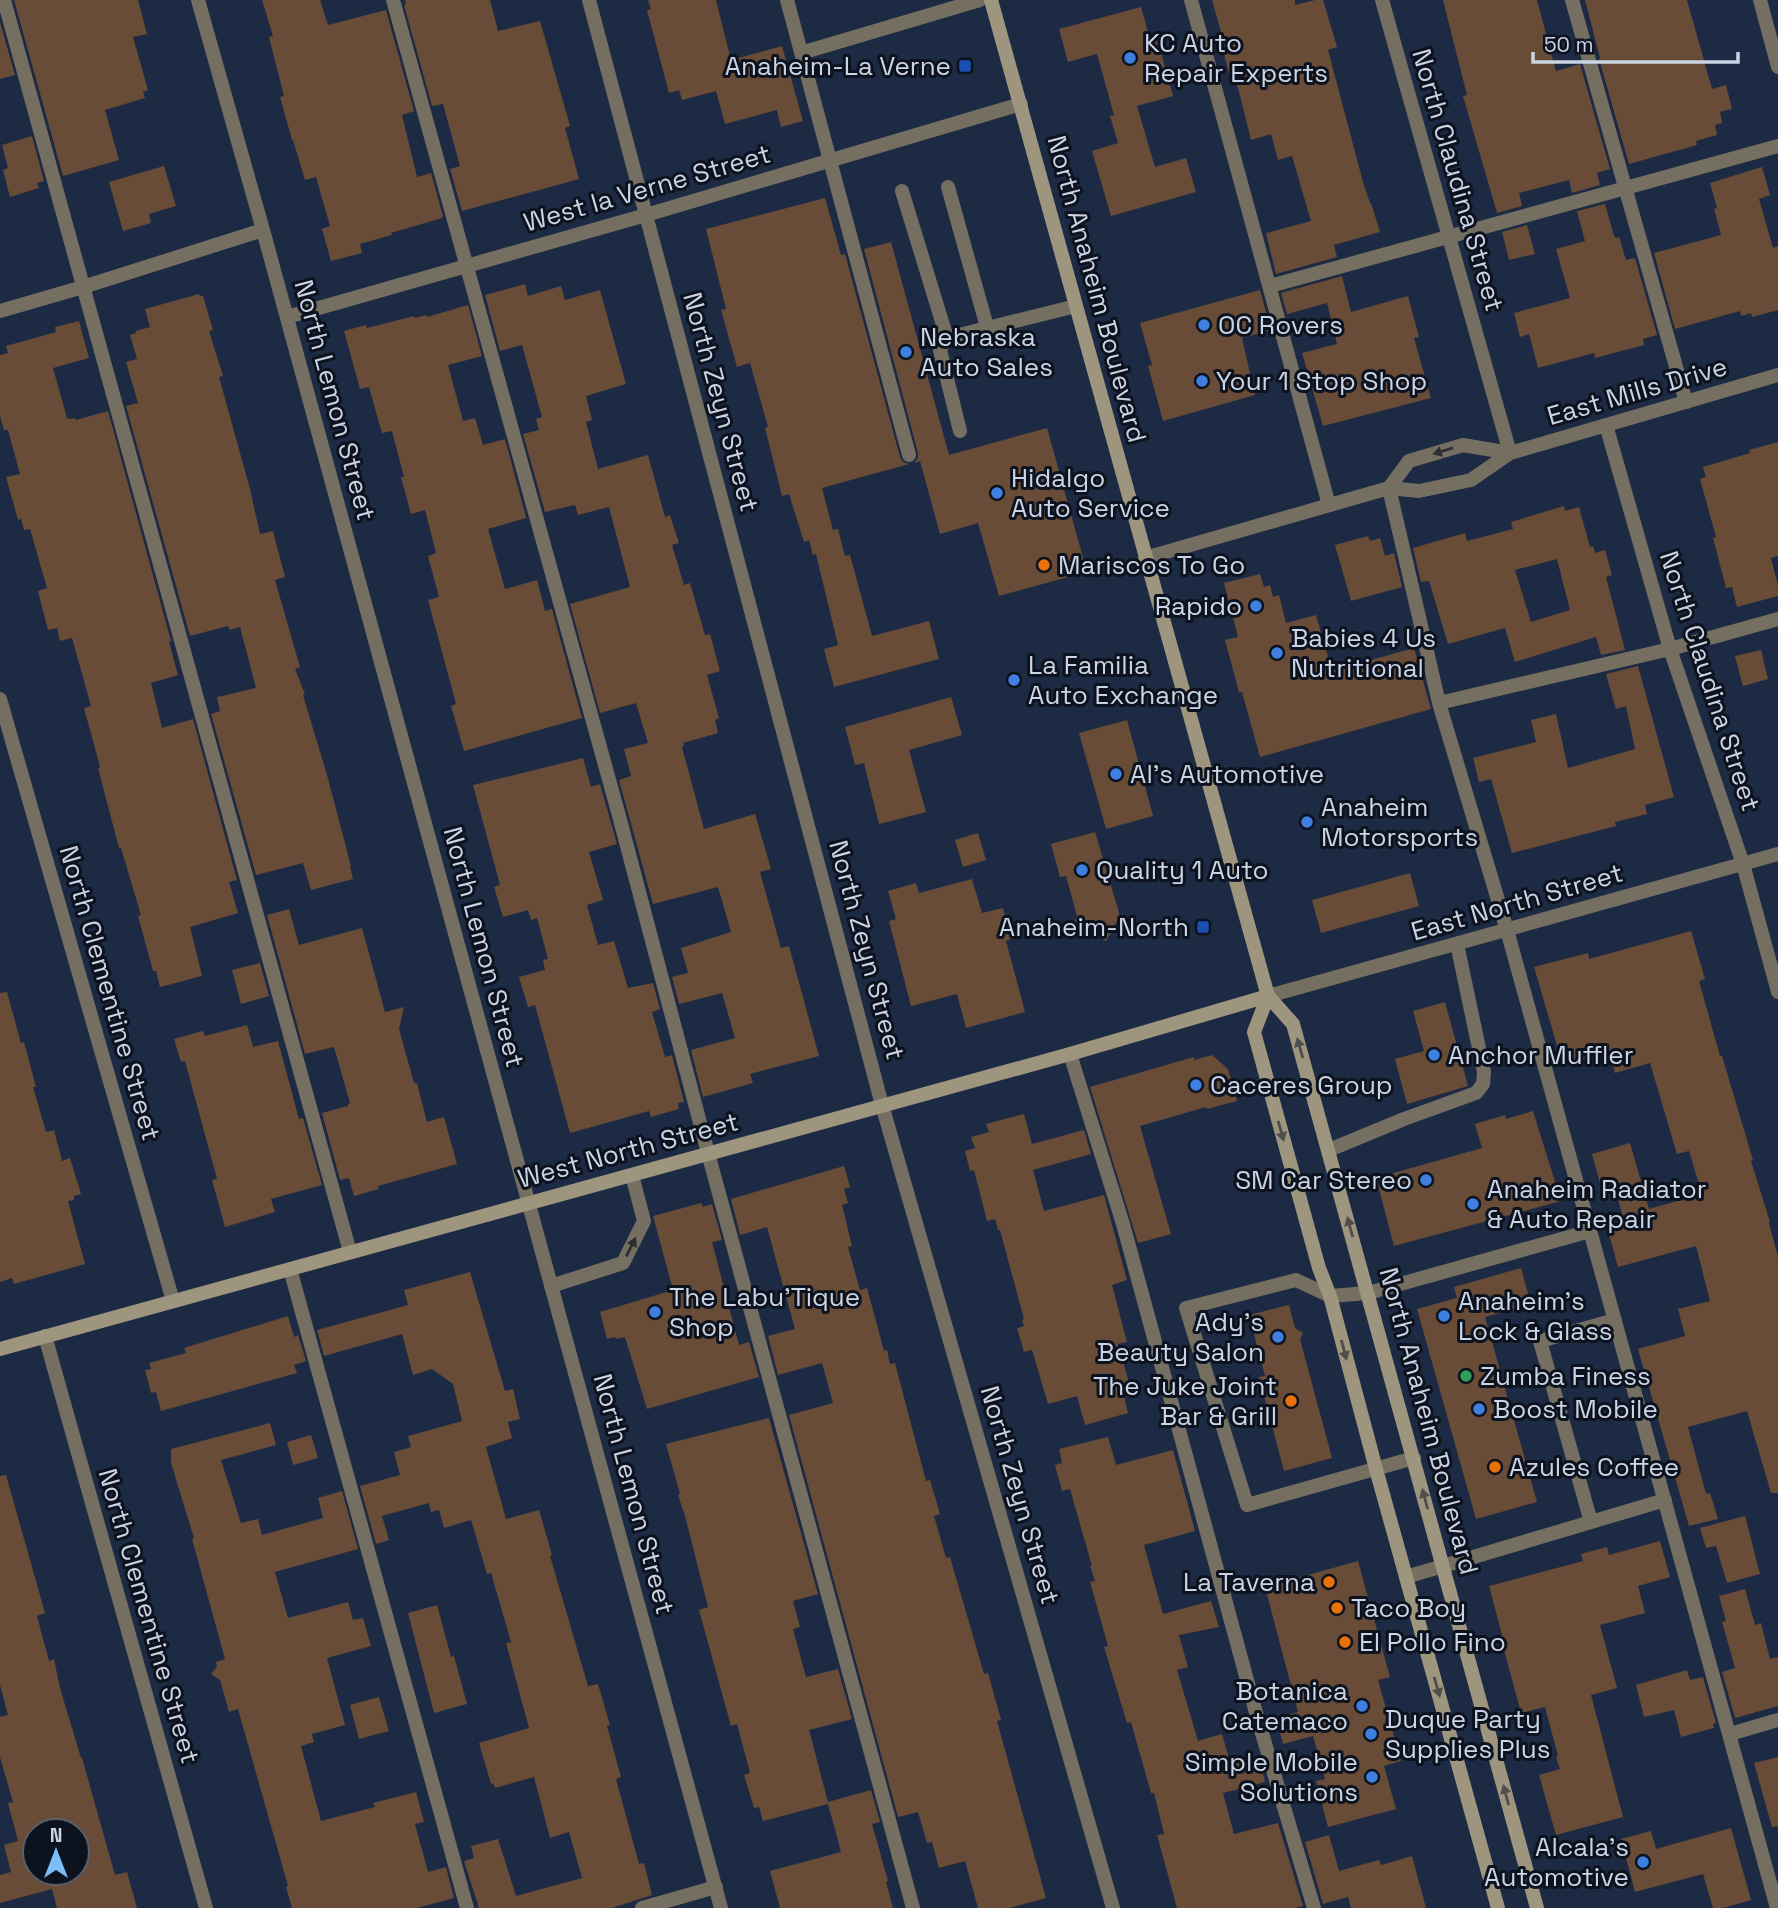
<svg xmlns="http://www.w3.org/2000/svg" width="1778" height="1908" font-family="'Space Grotesk',sans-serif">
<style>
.building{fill:#684c38;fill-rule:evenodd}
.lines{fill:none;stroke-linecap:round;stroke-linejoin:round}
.lane{stroke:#746f61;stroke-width:14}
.street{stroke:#746f61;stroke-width:14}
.secondary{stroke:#9e957f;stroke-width:14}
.oneway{fill:#2c2f32}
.oneway2{fill:#4e4e4a}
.shop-dot{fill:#3f7fe0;stroke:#0d131e;stroke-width:2.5}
.transit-dot{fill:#1a4fb4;stroke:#0d131e;stroke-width:2.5}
.food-dot{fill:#e8710a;stroke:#0d131e;stroke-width:2.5}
.leisure-dot{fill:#2e9e5b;stroke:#0d131e;stroke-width:2.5}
.labels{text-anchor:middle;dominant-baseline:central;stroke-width:6;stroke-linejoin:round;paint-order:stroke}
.poi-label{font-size:26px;fill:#cbd4e4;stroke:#0d131e;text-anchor:start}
.street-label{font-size:26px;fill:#cbd4e4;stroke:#0d131e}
</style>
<rect width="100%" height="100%" fill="#1d2a43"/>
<path class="building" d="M14 0H138L147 34 133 37 148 90 143 92 145 98 105 110 119 160 63 176Z
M262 0H320L328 25 386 10 414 111 402 115 417 177 431 173 443 216 442 218 391 233 392 235 360 244 362 253 331 261 322 229 330 226 316 177 305 180 293 140H292L280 97 284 96 269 37 273 36Z
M405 0H490L498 31 540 21 570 126 565 128 579 179 462 211 450 169 460 166 443 104 432 106 404 5 406 4Z
M648 0H716L731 60 782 46 803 121 781 127 777 110 725 124 716 91 682 100 679 90 669 93 647 10 651 9Z
M1212 0H1295V5L1315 0H1323L1337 47 1328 50 1363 182 1370 203H1371L1380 232 1334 245 1337 257 1276 274 1266 233 1311 221 1292 156 1278 160 1271 134 1251 140 1235 76 1230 77 1220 40 1223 39Z
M1443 0H1537L1556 71 1580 64 1610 169 1597 173 1600 185 1572 193 1569 180 1519 193 1522 206 1497 213 1463 96 1467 95Z
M1585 0H1687L1712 89 1726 85 1732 109 1720 112 1722 123 1715 125 1717 135 1696 141 1697 145 1629 164 1599 59 1600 58Z
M1141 7 1150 39 1157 38 1173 96 1137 106 1155 167 1186 158 1196 192 1111 216 1092 151 1118 143 1110 116 1114 115 1097 54 1068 62 1059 29Z
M0 22 15 75 0 79Z
M32 136 44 181 37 183 39 188 10 197 3 170 8 168 2 145Z
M164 166 176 206 149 214 151 223 123 231 109 182Z
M1762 167 1770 195 1759 199 1773 248 1778 246V310L1752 317 1751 313 1741 316 1740 311 1675 329 1654 253 1721 235 1714 209 1717 208 1710 183Z
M825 198 841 255 845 254 900 457 903 462 909 464 822 488 833 530 838 529 845 556 850 555 872 636 929 621 939 659 834 687 824 649 838 645 816 554 813 555 809 540 804 542 789 494 782 496 765 428 768 427 750 363 737 367 721 310 726 309 706 229Z
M1605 204 1614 236 1616 238 1619 237 1626 260 1635 258 1657 335 1643 339 1644 345 1595 358 1594 353 1538 368 1529 334 1520 337 1514 313 1570 298 1556 249 1585 241 1577 211Z
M1527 225 1535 254 1509 260 1502 232Z
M891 242 949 455 1047 428 1087 572 999 596 978 523 940 534 920 461 914 463 918 458V453L864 249Z
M1342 276 1351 312 1408 296 1419 337 1414 338 1431 398 1323 426 1302 353 1337 344 1327 303 1287 314 1281 293Z
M525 284 528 296 561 286 565 300 600 290 626 384 586 396 592 420 586 422 598 469 648 455 665 517 670 515 679 543 672 545 684 585 690 583 705 635 710 634 720 671 707 675 719 718 715 720 718 733 683 743 684 746 682 747 704 829 755 814 771 869 760 872 781 948 789 946 819 1056 750 1074 753 1083 703 1097 691 1050 735 1038 722 993 679 1004 672 977 688 973 681 948 731 932 718 887 653 904 619 780 631 776 624 749 648 743 636 703 600 713 570 604 630 587 609 507 578 515 575 505 545 512 523 434 539 430 536 419 542 417 522 345 500 351 485 295Z
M1260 290 1268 319H1265L1268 331 1242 338 1255 395 1163 421 1148 366 1152 365 1140 323Z
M199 294 200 296H203L213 330 209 331 223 376 219 377 250 489 260 534 273 531 285 577 275 580 300 667 295 669 305 694 303 695 327 775 351 866H350L353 879 311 890 303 863 256 875 211 714 220 711 217 697 256 688 240 627 230 630 228 626 190 636 126 406 138 403 126 362 137 359 130 335 136 333V331L150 327 145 309Z
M468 305 482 356 448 365 463 421 475 418 483 445 505 439 526 517V518L488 529 505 589 537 580 545 611 552 609 582 718 464 751 451 706 456 704 428 600 439 597 428 556 436 553 425 510 411 514 401 477H404L392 431 382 433 369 387 360 389 344 331 366 325 367 328 414 316V318L427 315V317Z
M79 321 89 358 53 368 67 418 70 419 75 418 76 420 108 411 171 641 169 642 178 675 151 683 162 728 193 719 237 880 229 882 238 913 190 927 202 976 160 987 156 971H153L138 916 141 915 121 848H119L98 768 100 767 84 708 91 706 72 638 60 641 57 628 48 630 38 591 47 588 30 529 24 530 21 519 18 520 6 477 20 474 8 430H4L0 416V355L8 353 6 346 56 332 55 327Z
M1778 442V556L1771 558 1778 586V596L1737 607 1732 587 1726 588 1713 538 1716 537 1700 479 1706 477 1703 467 1750 453 1749 450Z
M1564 506 1565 511 1579 507 1590 547 1593 546 1595 553 1605 550 1612 575 1606 577 1625 650 1601 655 1596 637 1515 662 1505 628 1448 644 1429 581 1421 582 1413 548 1465 533 1467 541 1513 529 1511 522ZM1557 559 1570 610 1531 622 1515 570Z
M1368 536 1370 541 1380 538 1385 556 1394 553 1402 587 1351 601 1335 545Z
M1260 574 1264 587 1270 585 1273 597 1279 595 1286 623 1316 615 1332 671 1414 648 1431 709 1260 757 1242 692H1239L1225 640 1238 637 1224 583Z
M1761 650 1768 679 1743 686 1735 656Z
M1638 666 1674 797 1645 805 1647 814 1615 822 1616 826 1512 853 1491 779 1479 782 1473 758 1536 742 1531 720 1556 714 1568 768 1635 749 1626 706 1616 709 1606 674Z
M951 697 962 735 909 750 926 812 879 824 864 763 855 765 845 727Z
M1127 720 1153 816 1106 829 1079 733Z
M583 758 591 787 600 784 617 844 589 852 603 900 587 905 598 945 614 941 628 988 653 983 660 1009 652 1012 665 1057 672 1055 684 1102 678 1103 679 1109 651 1117 649 1111 570 1133 535 1005 528 1007 519 977 545 970 543 960 548 959 537 918 531 920 528 910 503 917 494 887 500 885 473 785Z
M1095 832 1120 916 1106 941 1073 924 1077 916 1066 876 1060 877 1051 844Z
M978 833 986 860 963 867 955 840Z
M1410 873 1419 906 1321 933 1312 900Z
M972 879 982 913 1003 908 1011 939 1006 941 1025 1012 966 1028 957 994 911 1006 889 921 896 919 888 891 916 883 919 893Z
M289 909 299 945 362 928 385 1012 404 1007 399 1029 414 1083H417L427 1122 444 1117 457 1164 378 1186 379 1189 354 1196 349 1178 340 1180 322 1113 348 1106V1104L350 1103 334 1047 305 1054 267 915Z
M1691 931 1705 979 1699 981 1720 1056H1722L1753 1160 1751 1161 1770 1222 1769 1223 1778 1257V1493H1771L1747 1411 1688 1427 1706 1494 1710 1493 1718 1519 1689 1526 1638 1349 1685 1336 1678 1309 1710 1301 1696 1246 1618 1267 1607 1227 1624 1222 1613 1179 1600 1183 1592 1154 1630 1143 1649 1209 1702 1194 1689 1151 1677 1154 1650 1063 1615 1073 1609 1053 1563 1066 1534 967 1588 953 1589 959Z
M260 963 269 996 241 1004 232 970Z
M7 992 21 1043 24 1042 36 1087H33L46 1132 54 1130 62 1161 70 1158 81 1194 74 1196V1200L68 1201 85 1264 14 1284 12 1278 0 1282V993Z
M1445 1002 1468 1086 1407 1104 1395 1059 1424 1051 1413 1011Z
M247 1025 253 1047 278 1041 299 1119 303 1118 322 1185 271 1199 275 1212 225 1227 212 1180 217 1179 185 1061 181 1062 174 1039 203 1031 205 1036Z
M1212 1055 1228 1069 1237 1101 1207 1109 1206 1107 1140 1126 1171 1234 1138 1243 1090 1087 1194 1057V1060Z
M1533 1111 1561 1201 1394 1246 1376 1178 1482 1148 1475 1124 1505 1115 1506 1119Z
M1024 1114 1032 1144 1084 1130 1091 1154 1033 1170 1044 1211 1104 1195 1127 1280 1112 1285 1127 1342 1118 1344 1130 1386 1122 1388 1128 1413 1085 1425 1077 1396 1048 1404 1032 1350 1024 1352 1017 1328 1024 1326 1022 1320 1024 1319 1000 1230H998L995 1219 987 1221 974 1170 970 1171 965 1151 975 1148 971 1137 989 1132 986 1124Z
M844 1166 850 1187 844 1189 848 1203 842 1205 852 1246 848 1247 860 1290 867 1288 884 1351 887 1350 890 1364 895 1363 926 1481 930 1480 940 1514 934 1516 946 1558 950 1557 984 1674 988 1673 1001 1720 997 1721 1046 1898 1010 1908H978L965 1861 939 1868 932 1842 927 1843 918 1812 898 1817 789 1415 833 1403 822 1363 778 1375 768 1336 795 1329 767 1227 740 1235 731 1199Z
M701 1203 703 1207 712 1204 722 1240 712 1242 739 1345 749 1342 759 1377 647 1409 625 1337 616 1339 615 1337 607 1339 600 1312 673 1290 653 1216Z
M1521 1268 1531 1304 1485 1317 1537 1502 1476 1519 1417 1309 1457 1298 1454 1287Z
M470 1272 505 1391 513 1389 520 1419 508 1422 512 1438 486 1447 506 1519 539 1510 552 1555 550 1556 588 1686 598 1684 610 1725 607 1726 621 1777 616 1779 639 1864 644 1863 652 1895 612 1908H479L464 1861 474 1858 471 1846 498 1839 516 1896 582 1878 569 1832 550 1838 534 1777 495 1788 493 1783 491 1784 479 1743 529 1728 506 1643 511 1642 491 1573 487 1574 471 1520 444 1528 439 1510 431 1512 429 1503 382 1516 389 1540 376 1544 360 1486 400 1475 394 1452 411 1447 408 1436 462 1421 453 1384 432 1369 413 1375 402 1334 324 1356 317 1330 408 1305 404 1290Z
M1289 1305 1295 1328 1303 1333 1300 1339 1332 1458 1284 1471 1259 1377 1265 1376 1249 1315Z
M288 1316 294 1337 298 1335 306 1361 294 1365 297 1373 161 1411 156 1392 151 1393 145 1370 151 1369 149 1363 186 1353 184 1348Z
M769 1418 818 1594 793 1601 800 1627 793 1629 806 1677 838 1669 852 1719 809 1730 828 1802 871 1790 880 1822 872 1824 888 1881 886 1882 893 1908H780L770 1871 841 1852 828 1804 763 1821 759 1807 754 1808 744 1775 750 1773 737 1724 731 1726 699 1610 708 1607 685 1516 678 1495 680 1494 666 1444Z
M270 1423 276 1445 221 1460 241 1523 258 1519 262 1535 323 1518 318 1498 342 1491 358 1549 275 1572 288 1618 348 1602 353 1620 363 1618 371 1646 327 1658 345 1725 312 1734 314 1742 301 1746 321 1821 375 1807 373 1803 416 1792 424 1822 415 1824 428 1872 446 1867 454 1898 417 1908H292L286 1887 288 1886 238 1709 229 1712 220 1680 211 1674 217 1667 216 1662 225 1659 192 1539 194 1538 171 1463V1449Z
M311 1435 318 1458 293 1465 287 1442Z
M1108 1437 1116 1465 1173 1450 1195 1531 1144 1545 1163 1614 1211 1601 1219 1627 1179 1635 1188 1667 1177 1670 1198 1741 1222 1734 1231 1765 1259 1757 1265 1782 1223 1793 1234 1834 1278 1823 1303 1906 1294 1908H1177L1157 1835 1164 1834 1154 1793H1151L1131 1722 1127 1723 1104 1647 1108 1646 1090 1582 1095 1581 1090 1566H1092L1070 1489 1062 1491 1055 1465 1062 1463 1059 1449Z
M6 1475 45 1613 37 1616 49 1661 54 1659 60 1688 81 1758H82L115 1875 127 1872 137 1908H57L52 1889 0 1903V1875L11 1872 4 1845 18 1841 8 1803 13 1802 0 1757V1717L8 1715 0 1685V1476ZM35 1831H77V1873H35Z
M1745 1516 1760 1574 1727 1583 1716 1546 1706 1548 1700 1528Z
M1660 1541 1670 1577 1638 1586 1645 1613 1600 1625 1617 1688 1591 1695 1623 1817 1556 1835 1539 1775 1560 1769 1556 1757 1558 1756 1545 1707 1521 1713 1504 1650H1506L1489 1586 1583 1561 1581 1554 1607 1547 1609 1555Z
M1358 1561 1390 1677 1378 1680 1401 1761 1384 1766 1396 1809 1328 1827 1316 1781 1325 1779 1313 1736 1283 1744 1276 1718 1298 1712 1265 1587Z
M1745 1589 1755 1625 1761 1623 1770 1659 1778 1657V1706L1735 1718 1722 1672 1735 1668 1722 1622 1726 1621 1719 1596Z
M437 1605 451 1657 454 1656 467 1704 434 1713 408 1613Z
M1687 1670 1690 1680 1703 1677 1716 1723 1713 1724 1714 1728 1681 1737 1674 1710 1644 1717 1636 1685Z
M379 1697 389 1731 359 1739 350 1705Z
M1778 1757V1826L1772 1827 1754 1763Z
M1731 1828 1751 1900 1723 1908H1713L1703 1874 1635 1892 1621 1839 1651 1831 1656 1849Z
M1329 1835 1339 1871 1379 1860 1381 1865 1412 1856 1426 1908H1351L1348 1897 1323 1904 1305 1842Z"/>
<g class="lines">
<path class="lane" d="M4 0 350 1252
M393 0 618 812 708 1153 913 1908
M787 0 909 455
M1191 0 1329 505
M1572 0 1686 402
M801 53 980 0
M948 187 987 327
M902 191 947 338 1076 306
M1270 286 1778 146
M947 338 940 350 960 431
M1389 488 1439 703 1507 930 1777 1908
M1439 703 1670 649 1778 619
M1070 1054 1123 1224 1256 1713 1314 1908
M1329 1150 1404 1119 1476 1093 1483 1084 1484 1072 1457 944
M290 1269 467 1908
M551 1286 623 1263 644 1221 632 1175
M1414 1458 1247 1505 1186 1308 1296 1280 1330 1296 1368 1293 1590 1231
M1591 1522 1665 1500
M1406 1577 1591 1522 1540 1341 1615 1320
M1730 1734 1778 1720
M642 1908 716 1887"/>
<path class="street" d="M198 0 263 230 721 1908
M589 0 882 1105 1113 1908
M1382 0 1510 453
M1760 0 1778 67
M0 311 83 287 263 230
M287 317 646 215 1021 104
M1606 425 1670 649 1743 864 1778 992
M1389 488 1409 461 1463 445 1510 453
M1145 558 1389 488 1419 491 1471 480 1510 453 1778 375
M0 699 173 1301
M1268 996 1778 854
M45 1336 206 1908"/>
<path class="secondary" d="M991 0 1268 996 1293 1024 1537 1908
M1268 996 1254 1032 1319 1268 1330 1296 1376 1469 1498 1908
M0 1349 1070 1054 1268 996"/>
</g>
<defs><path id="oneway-solid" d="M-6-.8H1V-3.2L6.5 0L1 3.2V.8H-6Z" transform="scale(1.75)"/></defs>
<g class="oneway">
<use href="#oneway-solid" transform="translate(1443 451) rotate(163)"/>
<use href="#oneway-solid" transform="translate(631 1247) rotate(-63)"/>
</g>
<g class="oneway2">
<use href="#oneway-solid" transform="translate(1300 1048) rotate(-106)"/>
<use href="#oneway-solid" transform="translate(1281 1131) rotate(74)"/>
<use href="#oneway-solid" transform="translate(1350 1227) rotate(-105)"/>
<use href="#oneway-solid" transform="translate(1344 1350) rotate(75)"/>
<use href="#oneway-solid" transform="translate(1425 1499) rotate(-105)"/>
<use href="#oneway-solid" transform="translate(1437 1687) rotate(74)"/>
<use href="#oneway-solid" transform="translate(1506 1795) rotate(-105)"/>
</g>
<g class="shop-dot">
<circle cx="1130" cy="58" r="7"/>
<circle cx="1204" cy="325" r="7"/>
<circle cx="906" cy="352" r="7"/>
<circle cx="1202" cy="381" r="7"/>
<circle cx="997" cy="493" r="7"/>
<circle cx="1256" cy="606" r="7"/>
<circle cx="1277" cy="653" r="7"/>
<circle cx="1014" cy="680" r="7"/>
<circle cx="1116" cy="774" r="7"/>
<circle cx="1307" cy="822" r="7"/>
<circle cx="1082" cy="870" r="7"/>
<circle cx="1434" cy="1055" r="7"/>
<circle cx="1196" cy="1085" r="7"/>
<circle cx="1426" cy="1180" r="7"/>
<circle cx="1473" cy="1204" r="7"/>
<circle cx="655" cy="1312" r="7"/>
<circle cx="1444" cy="1316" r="7"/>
<circle cx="1278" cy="1337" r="7"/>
<circle cx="1479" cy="1409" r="7"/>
<circle cx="1362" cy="1706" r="7"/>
<circle cx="1371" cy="1734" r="7"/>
<circle cx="1372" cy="1777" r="7"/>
<circle cx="1643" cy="1862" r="7"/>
</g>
<g class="transit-dot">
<rect x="958" y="59" width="14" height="14" rx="3.5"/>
<rect x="1196" y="920" width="14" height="14" rx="3.5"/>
</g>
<g class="food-dot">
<circle cx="1044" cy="565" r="7"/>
<circle cx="1291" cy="1401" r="7"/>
<circle cx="1495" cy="1467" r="7"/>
<circle cx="1329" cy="1582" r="7"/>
<circle cx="1337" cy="1608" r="7"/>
<circle cx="1345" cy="1642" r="7"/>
</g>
<circle class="leisure-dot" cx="1466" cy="1376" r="7"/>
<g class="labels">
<g class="poi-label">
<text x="1144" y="43">KC Auto<tspan x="1144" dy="30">Repair Experts</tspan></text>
<text x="951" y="66" text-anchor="end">Anaheim-La Verne</text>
<text x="1218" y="325">OC Rovers</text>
<text x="920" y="337">Nebraska<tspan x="920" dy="30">Auto Sales</tspan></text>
<text x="1216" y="381">Your 1 Stop Shop</text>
<text x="1011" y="478">Hidalgo<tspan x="1011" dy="30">Auto Service</tspan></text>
<text x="1058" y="565">Mariscos To Go</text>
<text x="1242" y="606" text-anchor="end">Rapido</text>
<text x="1291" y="638">Babies 4 Us<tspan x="1291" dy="30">Nutritional</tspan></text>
<text x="1028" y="665">La Familia<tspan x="1028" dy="30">Auto Exchange</tspan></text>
<text x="1130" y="774">Al's Automotive</text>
<text x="1321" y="807">Anaheim<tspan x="1321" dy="30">Motorsports</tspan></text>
<text x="1096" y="870">Quality 1 Auto</text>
<text x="1189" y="927" text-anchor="end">Anaheim-North</text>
<text x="1448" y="1055">Anchor Muffler</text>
<text x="1210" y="1085">Caceres Group</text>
<text x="1412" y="1180" text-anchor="end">SM Car Stereo</text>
<text x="1487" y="1189">Anaheim Radiator<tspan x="1487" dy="30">&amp; Auto Repair</tspan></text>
<text x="669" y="1297">The Labu’Tique<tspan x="669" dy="30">Shop</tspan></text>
<text x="1458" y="1301">Anaheim's<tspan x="1458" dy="30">Lock &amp; Glass</tspan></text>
<text x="1264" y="1322" text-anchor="end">Ady's<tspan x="1264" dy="30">Beauty Salon</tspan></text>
<text x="1480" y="1376">Zumba Finess</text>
<text x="1277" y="1386" text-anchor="end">The Juke Joint<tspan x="1277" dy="30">Bar &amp; Grill</tspan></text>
<text x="1493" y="1409">Boost Mobile</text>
<text x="1509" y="1467">Azules Coffee</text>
<text x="1315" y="1582" text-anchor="end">La Taverna</text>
<text x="1351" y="1608">Taco Boy</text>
<text x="1359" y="1642">El Pollo Fino</text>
<text x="1348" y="1691" text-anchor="end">Botanica<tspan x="1348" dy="30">Catemaco</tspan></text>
<text x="1385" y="1719">Duque Party<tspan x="1385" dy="30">Supplies Plus</tspan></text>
<text x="1358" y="1762" text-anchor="end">Simple Mobile<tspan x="1358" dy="30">Solutions</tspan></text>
<text x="1629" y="1847" text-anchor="end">Alcala's<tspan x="1629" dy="30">Automotive</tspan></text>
</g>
<g class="street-label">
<text transform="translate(1458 180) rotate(74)">North Claudina Street</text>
<text transform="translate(647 188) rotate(-16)">West la Verne Street</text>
<text transform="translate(1097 289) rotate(75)">North Anaheim Boulevard</text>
<text transform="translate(1637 391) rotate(-16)">East Mills Drive</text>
<text transform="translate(335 400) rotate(75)">North Lemon Street</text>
<text transform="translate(721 402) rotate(75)">North Zeyn Street</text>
<text transform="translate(1710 681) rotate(72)">North Claudina Street</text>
<text transform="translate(1517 902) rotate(-16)">East North Street</text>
<text transform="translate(484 947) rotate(75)">North Lemon Street</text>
<text transform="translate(867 950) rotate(75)">North Zeyn Street</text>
<text transform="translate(110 993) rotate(74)">North Clementine Street</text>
<text transform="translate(628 1150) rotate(-15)">West North Street</text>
<text transform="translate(1429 1421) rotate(75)">North Anaheim Boulevard</text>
<text transform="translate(634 1494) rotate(75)">North Lemon Street</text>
<text transform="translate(1020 1495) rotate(74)">North Zeyn Street</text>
<text transform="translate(149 1616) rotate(74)">North Clementine Street</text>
</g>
</g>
<g transform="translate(56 1852)"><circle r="33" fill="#0d131e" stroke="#59606d" stroke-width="2"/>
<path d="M0-5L12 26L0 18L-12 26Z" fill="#7bbef9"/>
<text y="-10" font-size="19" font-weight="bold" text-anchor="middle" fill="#cbd4e4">N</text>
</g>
<path d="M1533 52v10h205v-10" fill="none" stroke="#cbd4e4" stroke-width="3.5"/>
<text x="1544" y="52" font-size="21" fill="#cbd4e4" stroke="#0d131e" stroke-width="5" paint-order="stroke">50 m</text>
</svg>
